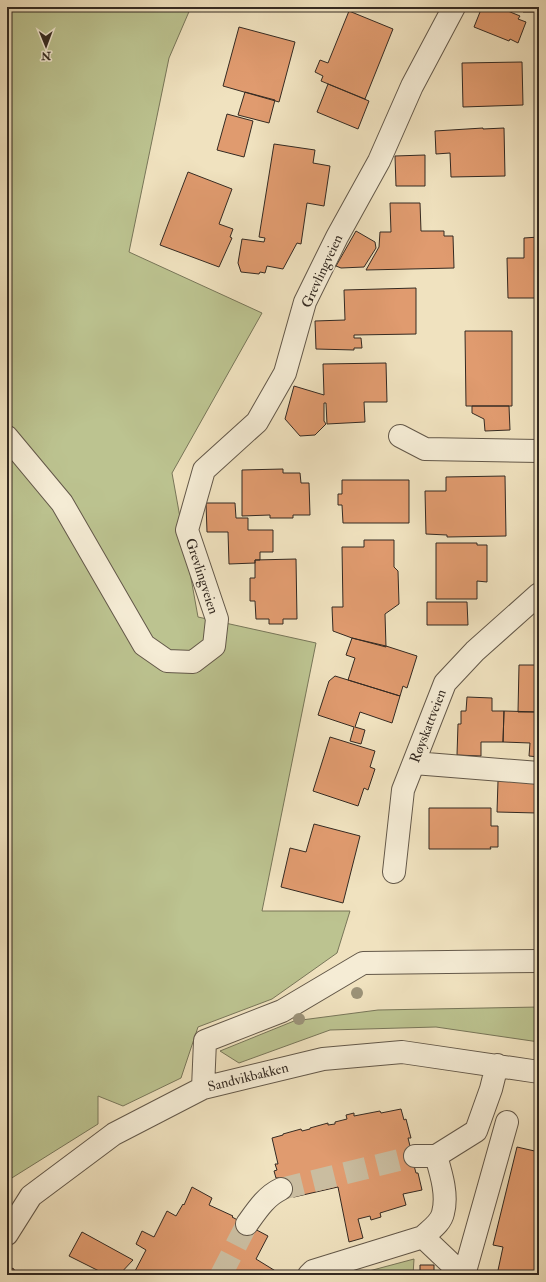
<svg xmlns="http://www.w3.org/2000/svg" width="546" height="1282" font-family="'IM FELL Double Pica',serif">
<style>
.green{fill:#bcc390;stroke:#787659}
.building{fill:#e09b6f;stroke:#342a22}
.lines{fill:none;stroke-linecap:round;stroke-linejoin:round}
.minor-tunnel{stroke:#cabda0;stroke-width:22;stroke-dasharray:22 11;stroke-linecap:butt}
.minor-casing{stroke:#635849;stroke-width:24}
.minor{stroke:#f5ecd5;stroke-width:22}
.tree{fill:#9b9278}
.labels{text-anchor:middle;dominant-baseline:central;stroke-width:3;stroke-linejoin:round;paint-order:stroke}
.street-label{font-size:14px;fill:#342a22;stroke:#f5ecd5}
</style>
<rect width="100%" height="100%" fill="#f0e2bf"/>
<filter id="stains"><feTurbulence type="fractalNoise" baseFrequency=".005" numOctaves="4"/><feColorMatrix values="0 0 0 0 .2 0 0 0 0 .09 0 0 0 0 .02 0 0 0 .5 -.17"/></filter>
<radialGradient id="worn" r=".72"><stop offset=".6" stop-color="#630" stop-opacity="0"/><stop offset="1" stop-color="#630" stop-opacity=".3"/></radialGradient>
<path class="green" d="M7 7H191L169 58 129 252 262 313 172 473 198 617 316 643 262 911H350L337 953 272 999 198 1027 181 1078 123 1106 98 1096V1124L7 1181Z
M539 1007V1042L436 1027 330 1030 239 1063 220 1051 294 1021 378 1010Z
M414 1259 413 1275H354Z"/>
<path class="building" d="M482 7H498L520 16 518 19 526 22 518 43 510 39 509 41 474 27Z
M523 7H539V12H523Z
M349 11 393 29 365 99 321 81 323 76 315 72 320 60 328 63Z
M239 27 295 42 279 102 223 86Z
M522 62 523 105 463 107 462 63Z
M328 84 369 101 358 129 317 112Z
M245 92 275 100 269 123 238 115Z
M227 114 253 121 244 157 217 150Z
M483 128V129L504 128 505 176 451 177 450 153 436 154 435 131Z
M274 144 315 150 313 163 330 166 324 206 307 203 301 244 297 243 283 269 267 266 265 273 260 272 259 274 241 272 238 263 242 239 264 242 265 238 259 237Z
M425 155V186H396L395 156Z
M188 172 232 189 219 224 233 229 230 237 232 238 219 267 160 245Z
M390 203H420L421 231H444V236H453L454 268 366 270 379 247 380 232H391Z
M356 231 375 242 376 248 364 267 341 268 336 266Z
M539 237V298H508L507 258H524V238Z
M416 288V334L354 335V338H361L362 348H354V350L316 349 315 321 345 320 344 290Z
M465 331H512V406H466Z
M386 363 387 402H364L365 422 327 424 326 403H324V421L326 424 315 435 300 436 285 419 294 386 324 395 323 364Z
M472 406H509L510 430 485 431 484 419 472 413Z
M283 469V473H300L301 483H309L310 515H293V518H270V515L242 516V470Z
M505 476 506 536 447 537V535L426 534 425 491H446V477Z
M342 480H409V523H343L342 505H338V494H342Z
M206 503H235L236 518H248V530H273V552H260V560H255V563L229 564 228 532H207Z
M364 540H394V567L398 571 399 604 385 614 386 647 352 638 333 631 332 607H343L342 547H364Z
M436 543H477V545H487V582L477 581V599H436Z
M296 559 297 619H283V624H269V619H256L255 601H250V578H255V560Z
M427 602H467L468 625H427Z
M352 638 386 646 417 656 407 688 403 686 400 696 348 680 355 658 346 655Z
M519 665H539V712H518Z
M335 676 400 696 392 723 360 712 355 727 365 730 361 744 350 741 354 727 318 715 329 681Z
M467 697 492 698V711H504L503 742H481V756L457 755 458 724H461V711H466Z
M504 711 539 712V757L529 756 530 743 503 742Z
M330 737 375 751 370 767 375 769 368 790 364 788 358 806 313 791Z
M498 781 537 782V813L497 812Z
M538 807H539V848H537Z
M429 808H491V826H498V847H490L491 849H429Z
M314 824 360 836 343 903 281 887 290 848 306 852Z
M401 1109 404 1120 406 1119 411 1138H408L410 1146H412L416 1161 413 1162 416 1173H418L422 1190 403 1194 406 1205 380 1213 381 1217 371 1220 370 1216 358 1219 363 1238 349 1242 338 1187 294 1197 285 1194H283L279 1178H276L274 1171 277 1170 275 1164H278L272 1138 283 1135V1134L301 1129 302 1131 310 1129V1128L328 1123V1125L335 1124V1122L347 1119 346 1115 354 1113V1116L380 1111 381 1113Z
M517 1147 539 1152V1275H497L503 1247 493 1245Z
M192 1187 212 1198 209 1205 233 1216 232 1217 268 1236 256 1259 282 1275H133L146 1250 136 1244 142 1231 154 1237 167 1211 176 1216 183 1204 184 1205Z
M82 1232 133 1260 119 1275H107L69 1256Z
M420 1265H434V1275H420Z
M7 1266 14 1269V1270L22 1275H7Z"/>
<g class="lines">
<path class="minor-tunnel" d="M281 1189 415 1156
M221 1275 247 1224"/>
<defs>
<path id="minor" d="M400 436 425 449 539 451
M7 437 62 503 144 645 167 661 193 662 214 646 217 619 187 530 204 470 257 422 285 373 305 302 337 237 379 161 412 86 454 7
M414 763 539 773
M394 872 403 790 445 683 475 651 539 594
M203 1088 205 1041 282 1011 363 963 539 961
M415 1156H436L476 1131 491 1089 497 1065
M436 1156C441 1173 448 1195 443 1213 441 1223 430 1230 423 1237L463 1275
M247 1224C257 1210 266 1196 281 1189
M7 1234 31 1196 114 1134 203 1088 323 1059 402 1052 539 1072
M309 1275 313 1271 423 1237
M464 1275 507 1122"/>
</defs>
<use href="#minor" class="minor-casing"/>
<use href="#minor" class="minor"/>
</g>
<g class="tree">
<circle cx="357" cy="993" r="6"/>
<circle cx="299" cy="1019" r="6"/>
</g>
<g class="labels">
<g class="street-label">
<text transform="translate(322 271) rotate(-65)">Grevlingveien</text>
<text transform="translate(202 576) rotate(72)">Grevlingveien</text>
<text transform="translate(428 726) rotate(-69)">Røyskattveien</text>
<text transform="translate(248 1077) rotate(-14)">Sandvikbakken</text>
</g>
</g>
<rect width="546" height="1282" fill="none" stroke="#f0e2bf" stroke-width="24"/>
<rect x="8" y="8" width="530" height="1266" fill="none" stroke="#342a22" stroke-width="2"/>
<rect x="12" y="12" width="522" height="1258" fill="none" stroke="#342a22"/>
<g transform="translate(46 46) rotate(179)" stroke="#f5ecd5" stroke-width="3" paint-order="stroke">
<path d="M0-3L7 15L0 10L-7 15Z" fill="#342a22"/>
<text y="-6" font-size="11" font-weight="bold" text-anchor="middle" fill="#342a22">N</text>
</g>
<rect width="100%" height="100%" filter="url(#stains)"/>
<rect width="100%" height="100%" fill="url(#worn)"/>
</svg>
